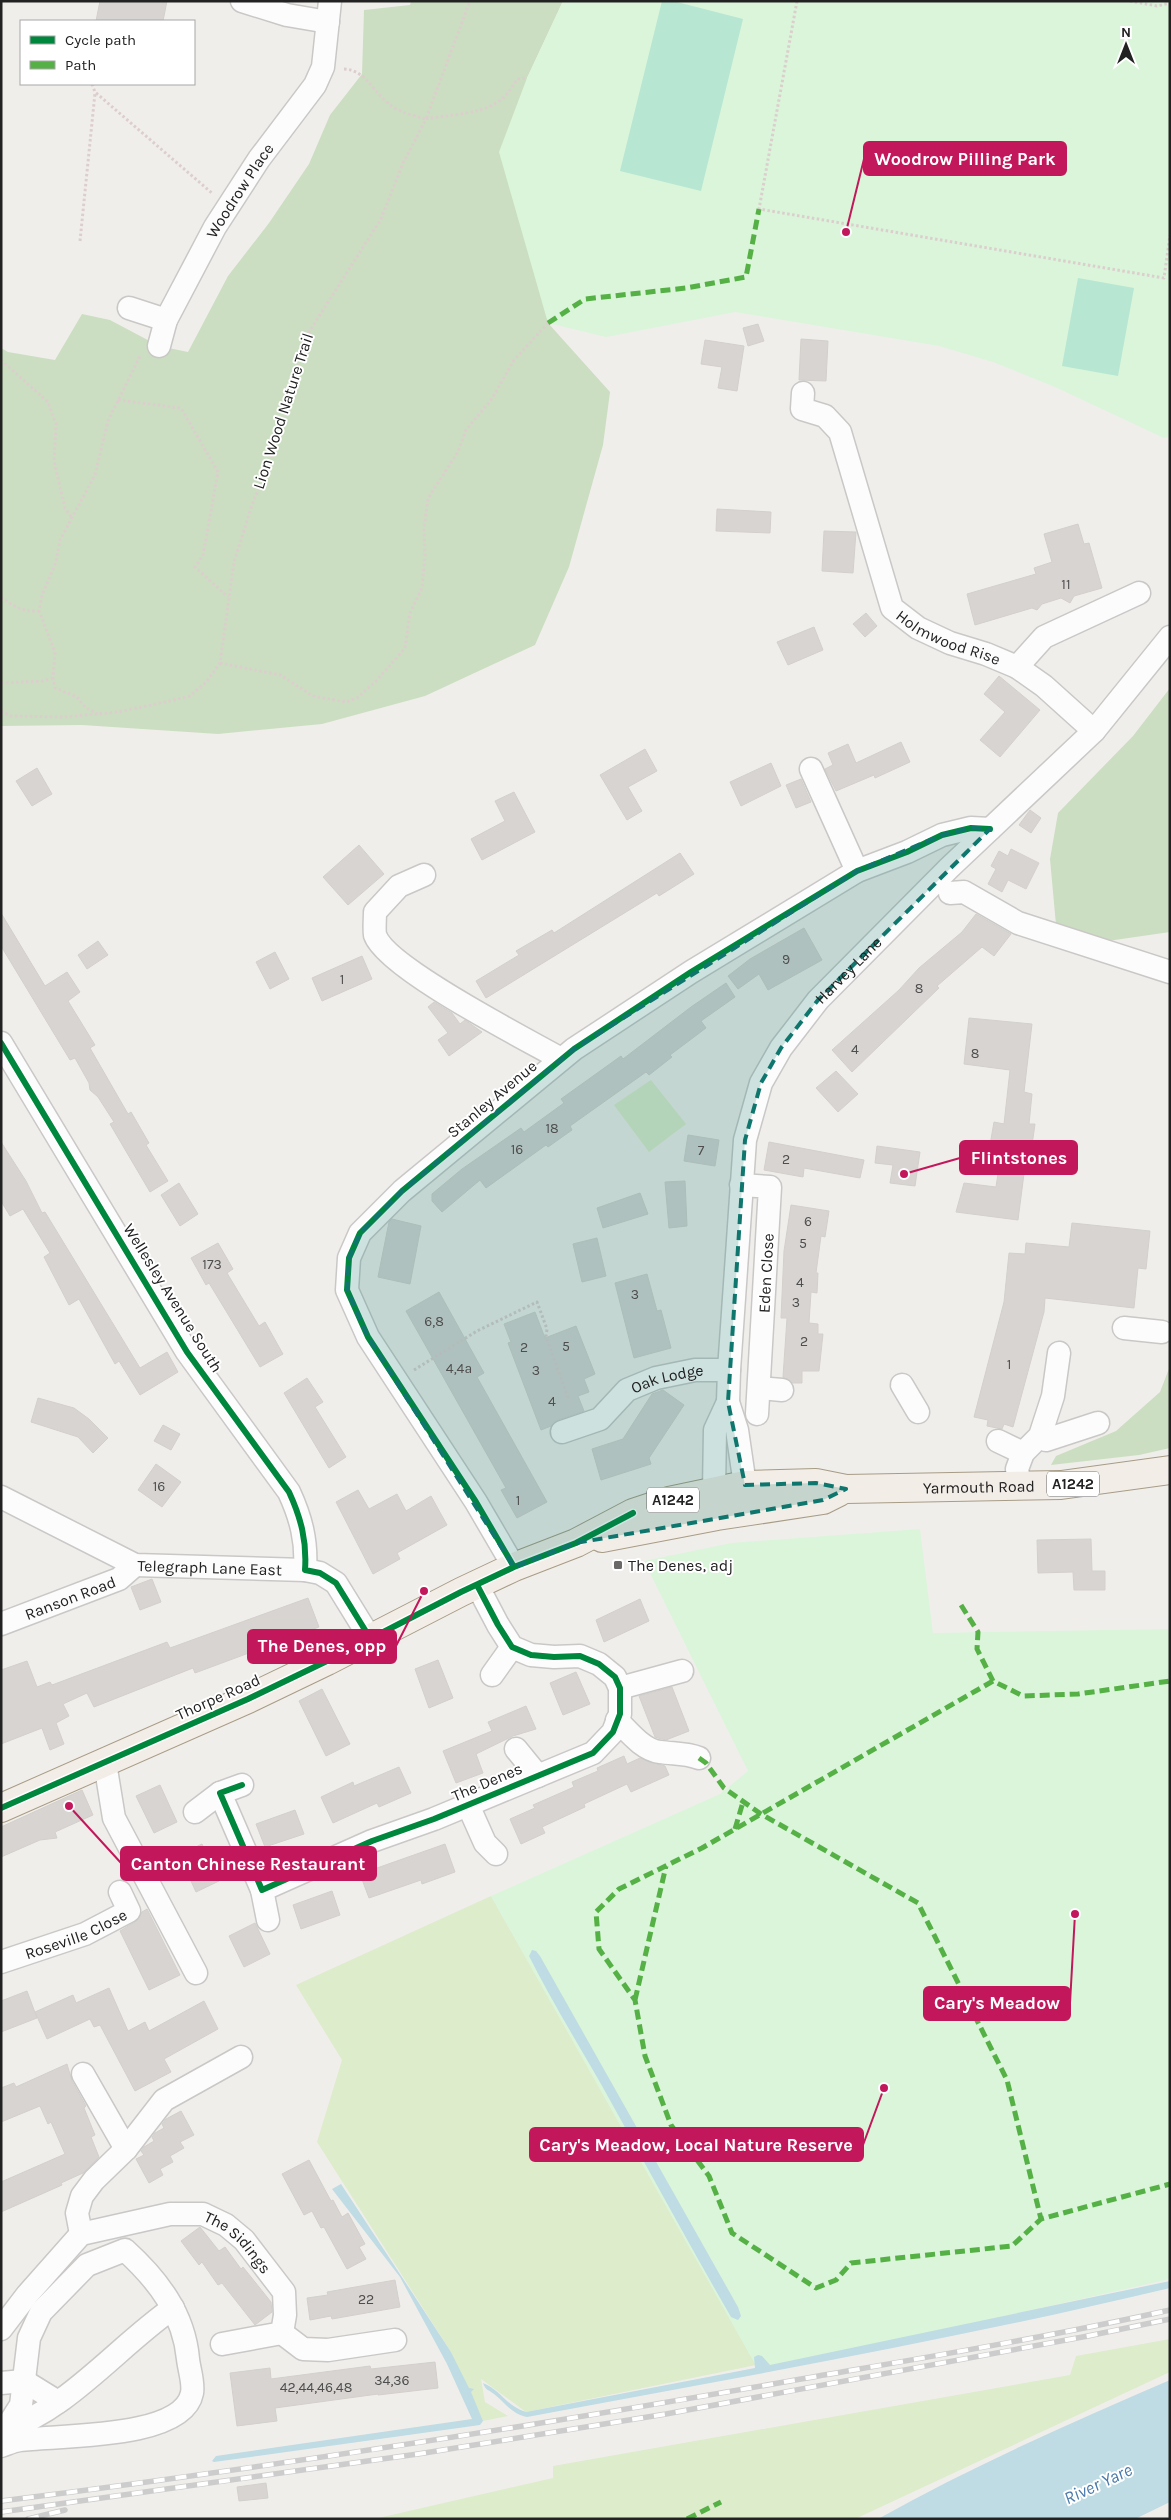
<svg xmlns="http://www.w3.org/2000/svg" width="1171" height="2520" font-family="Karla,sans-serif">
<style>
.grass{fill:#ddeccb}
.forest{fill:#cbdec1}
.park{fill:#daf5da}
.pitch{fill:#b7e6d2}
.water{fill:#bfdbe3}
.building{fill:#d7d4d2;stroke:#d3d0cc}
.lines{fill:none;stroke-linecap:round;stroke-linejoin:round}
.minor-casing{stroke:#c9c8c7;stroke-width:25}
.major-casing{stroke:#a79c86;stroke-width:30}
.path{stroke:#dccecd;stroke-width:3;stroke-dasharray:2.5 2.5;stroke-linecap:butt}
.minor{stroke:#fdfcfc;stroke-width:22}
.major{stroke:#f3ede7;stroke-width:28}
.rail-casing{stroke:#ccc;stroke-width:5.5}
.rail{stroke:#fff;stroke-width:4;stroke-dasharray:11;stroke-linecap:butt}
.quiet{stroke:#55b145;stroke-width:5;stroke-dasharray:10 5;stroke-linecap:butt}
.cycleway-casing{stroke:#fff;stroke-width:9}
.cycleway{stroke:#00873e;stroke-width:6}
.marked{fill:#0f766e;fill-opacity:0.2;stroke:#0f766e;stroke-width:4;stroke-dasharray:10 6;stroke-linejoin:round}
.poi-dot{fill:#6a6968;stroke:#fff;stroke-width:2}
.labels{text-anchor:middle;dominant-baseline:central;stroke-width:4;stroke-linejoin:round;paint-order:stroke}
.number-label{font-size:14px;fill:#4f4e4e}
.shield{fill:#fff;stroke:#646464;stroke-width:1}
.shield-label{font-size:15px;font-weight:bold;fill:#222}
.street-label{font-size:16px;fill:#222;stroke:#fff}
.poi-label{font-size:16px;fill:#222;stroke:#fff;text-anchor:start}
.water-label{font-size:18px;font-style:italic;fill:#4a7aab;stroke:#fff}
.leader{fill:none;stroke:#c2185b;stroke-width:2}
.callout-dot{fill:#c2185b;stroke:#fff;stroke-width:2}
.callout{fill:#c2185b;stroke:#c2185b;stroke-width:2}
.callout-label{font-size:18px;text-anchor:middle;font-weight:bold;fill:#fff}
</style>
<rect width="100%" height="100%" fill="#f0eeeb"/>
<path class="grass" d="M651 1080 686 1124 649 1152 614 1105Z
M491 1896 756 2365 526 2412 481 2379 485 2402 508 2416 483 2421 451 2352 317 2142 342 2060 296 1985Z
M1170 2339V2372L855 2519H374L553 2478V2466L1070 2375 1076 2356Z"/>
<path class="forest" d="M411 1H563L527 78 548 323 610 392 603 445 569 567 535 645 425 696 322 724 218 734 82 725 1 726V348L8 352 55 360 82 314 110 320 159 346 188 352 228 276 269 223 309 164 330 115 362 74 364 10 410 5Z
M1170 688V932L1087 944 1056 925 1050 859 1058 813 1133 736Z
M1170 1366V1448L1139 1455 1051 1465 1056 1456 1116 1431 1160 1392Z"/>
<path class="park" d="M563 1H1170V436L1164 438 1055 387 993 362 939 346 735 312 606 337 548 323 499 152 527 78Z
M920 1529 933 1633 1170 1629V2279L759 2371 491 1896 720 1794 748 1771 644 1561 731 1543Z"/>
<path class="pitch" d="M662 1H673L743 19 701 191 620 171Z
M1078 278 1134 288 1118 376 1062 366Z"/>
<path class="water" d="M532 1950 536 1951 540 1956 738 2307 741 2316 738 2320 731 2317C690 2246 651 2174 611 2102 584 2053 554 2006 529 1956Z
M341 2184 451 2352 469 2388 474 2389 471 2392 483 2421 480 2425 214 2462 212 2461 216 2456 472 2419 447 2364 400 2277 332 2189Z
M1170 2281V2288C957 2339 742 2377 527 2417 511 2414 506 2403 494 2394 489 2390 485 2390 483 2383 501 2390 506 2406 526 2412L755 2368 754 2357 758 2355 762 2356 770 2365Z
M1170 2380V2502L1135 2519H878C972 2466 1071 2423 1170 2380Z"/>
<path class="building" d="M100 1H167L163 21H96Z
M758 324 764 341 748 346 743 328Z
M801 339 828 341 826 381 799 380Z
M705 340 744 346 737 391 718 388 722 367 701 364Z
M717 509 771 512 770 533 716 531Z
M1078 524 1084 544 1089 543 1102 588 1074 596 1070 603 1061 598 1042 604 1037 610 1032 608 975 625 967 594 1036 574 1034 568 1052 562 1044 534Z
M824 531 856 532 853 573 822 571Z
M866 613 877 626 865 637 853 624Z
M814 627 823 650 788 665 777 642Z
M999 676 1040 710 1000 757 980 740 1005 712 984 694Z
M901 742 910 762 875 778 874 775 836 791 825 769 833 765 828 753 848 744 856 763Z
M645 749 657 771 628 787 642 811 627 820 600 775Z
M771 763 781 786 741 806 730 782Z
M37 768 52 794 32 806 16 781Z
M801 779 811 802 796 808 786 785Z
M514 792 535 832 482 860 471 839 505 821 495 801Z
M1030 810 1041 818 1031 833 1019 825Z
M359 845 384 874 348 905 323 877Z
M1011 849 1039 863 1026 889 1008 880 1002 892 988 884 996 869 991 866 999 851 1008 856Z
M680 853 694 874 659 896 657 893 486 998 476 981 519 955 516 951 552 930 554 933Z
M1 913 45 986 67 972 80 992 68 1001 95 1045 90 1048 128 1114 131 1112 149 1143 146 1145 168 1181 150 1192 110 1124 114 1122 98 1097 90 1090 89 1083 75 1058 70 1060 1 946Z
M976 914 1011 934 994 956 982 947 937 986 939 988 852 1072 832 1050 899 990 919 968 962 932Z
M804 928 822 960 768 990 759 974 738 989 728 976 750 959Z
M98 941 108 955 87 969 78 955Z
M275 952 289 979 270 989 256 962Z
M362 956 372 979 322 1001 312 978Z
M726 983 735 997 701 1021 706 1028 670 1055 672 1057 649 1075 646 1072 570 1126 572 1130 548 1147 546 1145 486 1188 480 1180 442 1212 432 1201V1194L462 1169 521 1128 524 1132 564 1103 561 1099 621 1056 623 1059 691 1007Z
M434 1002 452 1013 460 1024 465 1020 482 1032 449 1056 438 1040 448 1033 428 1007Z
M969 1018 1032 1024 1024 1092 1032 1094 1029 1124H1035L1029 1166H1025L1018 1220 956 1212 964 1183 996 1187 1002 1147 990 1145 994 1122 1004 1124 1010 1070 964 1064Z
M836 1071 858 1094 838 1112 816 1088Z
M688 1135 719 1140 715 1166 684 1161Z
M1 1142 26 1181 42 1213 45 1212 140 1368 167 1352 178 1372 140 1395 119 1361 115 1364 79 1299 69 1305 44 1257 50 1253 23 1209 10 1216 1 1201Z
M769 1142 864 1160 860 1178 804 1168 803 1177 764 1170Z
M877 1146 920 1152 915 1186 890 1183 893 1165 875 1163Z
M685 1181 687 1226 669 1228 665 1182Z
M179 1183 198 1214 180 1226 161 1195Z
M640 1193 648 1214 603 1228 597 1208Z
M791 1205 829 1211 825 1237 821 1236 816 1273H818L817 1293 811 1292 809 1323 818 1324V1334H823L819 1371H802V1383H792L783 1377 787 1318H781L784 1251Z
M392 1219 421 1226 410 1284 378 1277 389 1222Z
M1072 1223 1150 1231 1146 1269 1138 1268 1134 1308 1045 1298 1044 1312 1013 1427 1004 1424 1002 1429 987 1426 988 1420 974 1417 1004 1302 1009 1253 1025 1254 1026 1243 1069 1247Z
M597 1238 606 1276 582 1282 573 1244Z
M218 1243 233 1269 227 1273 259 1326 265 1322 283 1354 260 1367 209 1283 206 1285 191 1258Z
M647 1274 657 1311 661 1310 671 1348 634 1358 615 1283Z
M439 1292 484 1373 477 1377 547 1502 517 1518 501 1490 506 1488 406 1311Z
M535 1312 545 1338 576 1326 595 1374 584 1379 589 1392 578 1396 584 1411 558 1420 551 1426 541 1430 508 1343 511 1342 504 1324Z
M307 1378 323 1402 315 1407 346 1457 329 1468 284 1393Z
M663 1390 684 1405 649 1458 651 1464 601 1480 592 1449 623 1439 652 1394Z
M38 1398 74 1408 89 1419 108 1438 93 1453 78 1437 31 1422Z
M163 1425 180 1434 171 1450 154 1441Z
M156 1464 181 1482 162 1507 138 1490Z
M358 1490 369 1509 397 1494 406 1511 431 1496 447 1525 397 1553 400 1559 373 1574 336 1502Z
M1091 1539 1092 1571H1105V1590H1074L1073 1572 1038 1573 1037 1540Z
M152 1579 161 1602 140 1610 131 1587Z
M308 1598 319 1627 195 1673 193 1668 94 1707 87 1693 63 1704 69 1716 56 1723 64 1744 50 1750 42 1728 1 1744V1670L27 1661 37 1687 50 1682 52 1685 167 1642 170 1648Z
M640 1599 649 1621 604 1642 596 1620Z
M438 1660 453 1698 429 1708 415 1669Z
M576 1672 590 1704 563 1715 550 1683Z
M672 1687 689 1731 666 1740 658 1738 655 1737 639 1696Z
M322 1689 350 1744 326 1756 299 1701Z
M526 1706 536 1729 513 1736 476 1754 483 1773 456 1783 443 1751 492 1731 488 1722Z
M624 1756 627 1764 640 1758 665 1766 669 1775 631 1792 627 1784 584 1804 585 1807 542 1827 545 1833 521 1844 510 1819 535 1808 533 1805 574 1787 572 1782 598 1771 597 1768Z
M399 1767 411 1793 379 1807 377 1803 333 1823 321 1797 353 1782 354 1786Z
M160 1785 177 1822 154 1833 136 1796Z
M82 1790 93 1815 55 1832 57 1838 40 1840 1 1857V1827Z
M295 1810 304 1834 265 1847 256 1824Z
M202 1844 219 1881 196 1892 179 1855Z
M445 1844 455 1872 422 1884 421 1880 369 1898 360 1874Z
M332 1891 340 1915 301 1929 293 1905Z
M147 1909 180 1975 149 1990 120 1931 135 1922 142 1912Z
M255 1923 270 1954 244 1967 229 1936Z
M109 1988 128 2031 145 2022 149 2031 204 2001 218 2029 164 2059 171 2072 135 2091 100 2025 94 2027 90 2019 47 2039 35 2012 73 1995 76 2003Z
M27 1991 37 2018 1 2032V2001Z
M67 2064 72 2081 86 2106 84 2108 95 2135 91 2137 99 2157 83 2173 61 2183 62 2185 1 2212V2182L65 2154 51 2122 48 2124 40 2106 1 2122V2088L14 2083 16 2087Z
M181 2111 194 2135 180 2142 184 2148 170 2156 173 2162 160 2169 163 2175 149 2183 136 2159 144 2155 141 2151 144 2147 154 2141 152 2137 155 2133 164 2128 162 2124 166 2119Z
M309 2160 331 2201 333 2200 342 2217 348 2213 365 2244 359 2247 366 2259 347 2269 324 2227 321 2228 312 2211 304 2215 282 2174Z
M200 2227 219 2251 225 2247 241 2269 243 2267 271 2302 272 2312 255 2325 222 2283 218 2285 202 2262 199 2265 181 2241Z
M395 2280 400 2307 332 2319 331 2316 310 2320 307 2298 328 2295 327 2292Z
M435 2362 438 2388 378 2395V2394L275 2408 277 2421 237 2426 230 2373 270 2368 271 2379 370 2366 371 2369Z
M266 2483 268 2498 239 2501 237 2487Z"/>
<g class="lines">
<defs>
<g id="minor">
<path d="M242 1 287 15 328 22"/>
<path d="M129 308 166 320"/>
<path id="s1" d="M159 346 166 320 215 227 259 159 315 85 323 67 330 1"/>
<path id="s2" d="M803 393 802 409 825 416 840 432 892 608 918 628 950 643 986 654 1017 667 1044 686 1094 731"/>
<path d="M1017 667 1044 637 1139 593"/>
<path d="M811 769 857 871"/>
<path d="M424 875 399 886 375 912C375 919 374 929 375 935 386 968 526 1039 561 1059"/>
<path d="M950 893 964 892 1018 923 1170 972"/>
<path d="M1 1043 187 1352 289 1492C301 1518 307 1541 305 1570"/>
<path d="M741 1185 770 1187 757 1414"/>
<path d="M1124 1328 1162 1332"/>
<path d="M902 1385 918 1412"/>
<path d="M760 1388 782 1390"/>
<path id="s3" d="M562 1432 600 1419 627 1390 656 1378 695 1370H729"/>
<path d="M1040 1436 1046 1440 1098 1423"/>
<path d="M998 1441 1023 1453"/>
<path id="s4" d="M745 1485 737 1430 728 1402 729 1370 745 1140 761 1083 781 1048 818 1000 949 868 1094 731 1170 637"/>
<path d="M1020 1486 1017 1469 1023 1453 1040 1436 1053 1396 1059 1353"/>
<path d="M714 1490 715 1430 728 1402"/>
<path id="s5" d="M1 1497 135 1565 305 1570 320 1573 336 1583 370 1638"/>
<path d="M514 1567 476 1502 368 1337 347 1290 349 1258 360 1233 402 1191 574 1049 691 972 857 871 907 852 942 835 971 828 990 829"/>
<path id="s6" d="M1 1624 119 1579 135 1565"/>
<path d="M492 1675 512 1647"/>
<path d="M620 1688 682 1671"/>
<path d="M617 1720C629 1732 643 1750 660 1752 674 1754 686 1753 699 1758"/>
<path d="M516 1749 538 1776"/>
<path d="M105 1763 114 1818 196 1973"/>
<path d="M242 1785 220 1793 262 1890 372 1841 434 1819 593 1753 613 1732 620 1714V1688L615 1677 599 1664 580 1656 554 1657 531 1655 512 1647 498 1625 477 1585"/>
<path d="M468 1805 485 1843 496 1854"/>
<path d="M195 1812 220 1793"/>
<path d="M262 1890 268 1920"/>
<path id="s7" d="M1 1962 85 1934 129 1911 120 1892"/>
<path d="M83 2074 126 2149"/>
<path d="M81 2234 77 2213 82 2196 94 2180 126 2149 164 2100 241 2057"/>
<path id="s8" d="M1 2329 27 2295 81 2234 170 2214H203L226 2225 244 2240 284 2292 285 2315 282 2333 222 2344"/>
<path d="M282 2333 303 2349 328 2350 395 2340"/>
<path d="M1 2383 24 2381 58 2402"/>
<path d="M2 2431C68 2410 117 2347 173 2308"/>
<path d="M1 2446C7 2444 13 2441 20 2440 56 2435 183 2440 192 2393 194 2383 189 2369 188 2359 184 2314 158 2280 125 2250L87 2265 41 2312 29 2338 21 2405 5 2430"/>
</g>
<g id="major">
<path d="M602 1538 717 1516 823 1500 839 1492"/>
<path id="s9" d="M1 1808 248 1699 327 1661 461 1592 514 1567 576 1543 633 1513 669 1501 745 1485 816 1483 846 1489 1061 1485 1170 1470"/>
</g>
</defs>
<use href="#minor" class="minor-casing"/>
<use href="#major" class="major-casing"/>
<path class="path" d="M797 1 759 209 1164 278 1170 235
M1130 1 1157 6 1170 3
M344 69C366 70 373 92 389 104 399 112 414 116 426 119L470 1
M92 84 95 92 213 194
M80 241 95 93
M1 360 48 402 56 424 54 461 65 508 72 518
M118 400 181 408 218 472 203 555 195 567 228 597
M1 597C14 607 23 612 39 611
M220 663 280 675 313 696 346 702 357 698 377 680 405 648 410 613 422 588 425 556 424 528 428 498 458 452 466 430 491 400 514 360 548 323
M1 683 43 681 53 678
M1 711 11 716 64 717 118 712 165 702 190 696 206 682 220 663 234 562 252 505 274 450 307 335 381 219 403 163 426 119C446 115 480 114 496 103 505 98 512 88 517 79L527 78
M98 714 85 707 77 697 55 688 53 678 55 652 39 611 42 595 56 562 60 540 95 475 108 421 141 354
M414 1370 477 1331 537 1302 547 1329 546 1336 569 1401"/>
<use href="#minor" class="minor"/>
<use href="#major" class="major"/>
<defs>
<path id="rail" d="M1 2501C265 2468 528 2427 790 2381 916 2359 1044 2338 1170 2310
M1 2512 418 2454 666 2414 1088 2336 1170 2319
M28 2519 65 2510"/>
</defs>
<use href="#rail" class="rail-casing"/>
<use href="#rail" class="rail"/>
<path class="quiet" d="M548 323 585 299 686 288 746 277 759 209
M961 1605 978 1632 977 1649 993 1681 1023 1696 1078 1694 1170 1681
M993 1681 702 1848 619 1889 596 1912 599 1949 635 2000 645 2056 671 2125 709 2176 732 2233 816 2288 836 2280 851 2263 1012 2246 1041 2219 1170 2184
M699 1758 706 1763 724 1788 761 1814 918 1903 1007 2080 1041 2219
M735 1829 743 1802
M635 2000 666 1866
M687 2519 721 2502"/>
<defs>
<path id="cycleway" d="M1 1043 187 1352 289 1492C301 1518 307 1541 305 1570L320 1573 336 1583 370 1638
M514 1567 476 1502 368 1337 347 1290 349 1258 360 1233 402 1191 574 1049 691 972 857 871 907 852 942 835 971 828 990 829
M242 1785 220 1793 262 1890 372 1841 434 1819 593 1753 613 1732 620 1714V1688L615 1677 599 1664 580 1656 554 1657 531 1655 512 1647 498 1625 477 1585
M1 1808 248 1699 327 1661 461 1592 514 1567 576 1543 633 1513"/>
</defs>
<use href="#cycleway" class="cycleway-casing"/>
<use href="#cycleway" class="cycleway"/>
</g>
<path class="marked" d="M971 828 990 829 818 1000 781 1048 761 1083 745 1140 728 1402 745 1485 816 1483 846 1489 823 1500 576 1543 514 1567 368 1337 347 1290 349 1258 360 1233 402 1191 574 1049 857 871 942 835Z"/>
<rect class="poi-dot" x="613" y="1560" width="10" height="10" rx="2.5"/>
<g class="labels">
<g class="number-label">
<text x="1066" y="584">11</text>
<text x="786" y="959">9</text>
<text x="342" y="979">1</text>
<text x="919" y="988">8</text>
<text x="855" y="1049">4</text>
<text x="975" y="1053">8</text>
<text x="552" y="1128">18</text>
<text x="517" y="1149">16</text>
<text x="701" y="1150">7</text>
<text x="786" y="1159">2</text>
<text x="808" y="1221">6</text>
<text x="803" y="1243">5</text>
<text x="212" y="1264">173</text>
<text x="800" y="1282">4</text>
<text x="635" y="1294">3</text>
<text x="796" y="1302">3</text>
<text x="434" y="1321">6,8</text>
<text x="804" y="1341">2</text>
<text x="566" y="1346">5</text>
<text x="524" y="1347">2</text>
<text x="1009" y="1364">1</text>
<text x="459" y="1368">4,4a</text>
<text x="536" y="1370">3</text>
<text x="552" y="1401">4</text>
<text x="159" y="1486">16</text>
<text x="518" y="1500">1</text>
<text x="366" y="2299">22</text>
<text x="392" y="2380">34,36</text>
<text x="316" y="2387">42,44,46,48</text>
</g>
<g class="shield">
<rect x="1047" y="1471.5" width="52" height="25" rx="4"/>
<rect x="647" y="1487.5" width="52" height="25" rx="4"/>
</g>
<g class="shield-label">
<text x="1073" y="1484">A1242</text>
<text x="673" y="1500">A1242</text>
</g>
<g class="street-label">
<text stroke="none"><textPath href="#s1" startOffset="176">Woodrow Place</textPath></text>
<text transform="translate(283 411) rotate(-72)">Lion Wood Nature Trail</text>
<text stroke="none"><textPath href="#s2" startOffset="310">Holmwood Rise</textPath></text>
<text stroke="none"><textPath href="#s4" startOffset="550">Harvey Lane</textPath></text>
<text transform="translate(492 1099) rotate(-40)">Stanley Avenue</text>
<text transform="translate(766 1273) rotate(-87)">Eden Close</text>
<text transform="translate(173 1298) rotate(58)">Wellesley Avenue South</text>
<text stroke="none"><textPath href="#s3" startOffset="122">Oak Lodge</textPath></text>
<text stroke="none"><textPath href="#s9" startOffset="1048">Yarmouth Road</textPath></text>
<text stroke="none"><textPath href="#s5" startOffset="225">Telegraph Lane East</textPath></text>
<text stroke="none"><textPath href="#s6" startOffset="74">Ranson Road</textPath></text>
<text transform="translate(218 1697) rotate(-24)">Thorpe Road</text>
<text transform="translate(487 1782) rotate(-23)">The Denes</text>
<text stroke="none"><textPath href="#s7" startOffset="80">Roseville Close</textPath></text>
<text stroke="none"><textPath href="#s8" startOffset="294">The Sidings</textPath></text>
</g>
<g class="poi-label">
<text x="628" y="1565">The Denes, adj</text>
</g>
<g class="water-label">
<text transform="translate(1098 2484) rotate(-25)">River Yare</text>
</g>
</g>
<path class="leader" d="M846 232L864 159M904 1174L960 1158M424 1591L396 1646M69 1806L121 1863M1075 1914L1070 2003M884 2088L863 2145"/>
<g class="callout-dot">
<circle cx="846" cy="232" r="5"/>
<circle cx="904" cy="1174" r="5"/>
<circle cx="424" cy="1591" r="5"/>
<circle cx="69" cy="1806" r="5"/>
<circle cx="1075" cy="1914" r="5"/>
<circle cx="884" cy="2088" r="5"/>
</g>
<g class="callout">
<rect x="864" y="142" width="202" height="33" rx="5"/>
<rect x="960" y="1141" width="117" height="33" rx="5"/>
<rect x="248" y="1630" width="148" height="33" rx="5"/>
<rect x="121" y="1847" width="255" height="33" rx="5"/>
<rect x="924" y="1987" width="146" height="33" rx="5"/>
<rect x="530" y="2128" width="333" height="33" rx="5"/>
</g>
<g class="callout-label">
<text x="965" y="165">Woodrow Pilling Park</text>
<text x="1019" y="1164">Flintstones</text>
<text x="322" y="1652">The Denes, opp</text>
<text x="248" y="1870">Canton Chinese Restaurant</text>
<text x="997" y="2009">Cary's Meadow</text>
<text x="696" y="2151">Cary's Meadow, Local Nature Reserve</text>
</g>
<rect width="1171" height="2520" fill="none" stroke="#222222" stroke-width="5"/>
<rect x="20" y="20" width="175" height="65" fill="#ffffff" stroke="#a7a7a7"/>
<rect x="30" y="36" width="25" height="8" fill="#00873e" stroke="#a7a7a7"/>
<text x="65" y="45" font-size="15" fill="#222222">Cycle path</text>
<rect x="30" y="61" width="25" height="8" fill="#55b145" stroke="#a7a7a7"/>
<text x="65" y="70" font-size="15" fill="#222222">Path</text>
<g transform="translate(1126 45)" stroke="#ffffff" stroke-width="4" paint-order="stroke">
<path d="M0-4L9 19L0 12L-9 19Z" fill="#222222"/>
<text y="-8" font-size="14" font-weight="bold" text-anchor="middle" fill="#222222">N</text>
</g>
</svg>
